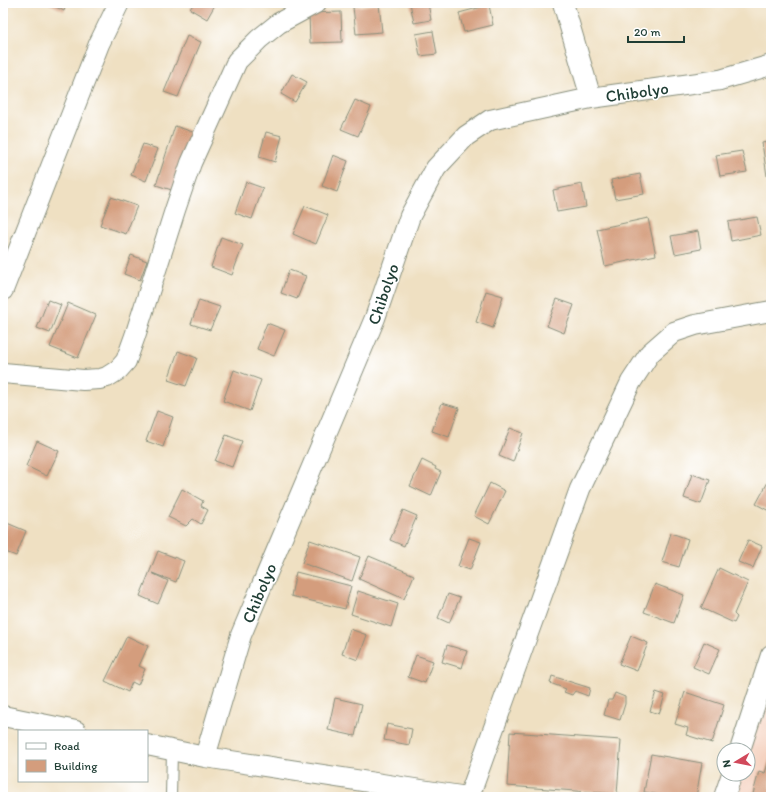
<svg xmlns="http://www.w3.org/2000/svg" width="774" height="800" font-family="Itim,sans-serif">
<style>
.built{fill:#f5d3c1}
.building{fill:#d49d7d}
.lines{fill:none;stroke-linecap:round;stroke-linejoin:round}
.service-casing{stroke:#878e7b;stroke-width:12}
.minor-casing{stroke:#878e7b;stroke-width:22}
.service{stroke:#fff;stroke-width:10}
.minor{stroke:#fff;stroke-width:20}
.labels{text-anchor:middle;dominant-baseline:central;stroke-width:3;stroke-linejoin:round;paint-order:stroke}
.street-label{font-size:17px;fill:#1f3d34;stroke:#fff}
</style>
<rect width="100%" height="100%" fill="#fff"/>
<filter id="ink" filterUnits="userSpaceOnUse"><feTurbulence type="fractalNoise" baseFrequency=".025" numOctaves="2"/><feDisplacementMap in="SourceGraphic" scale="8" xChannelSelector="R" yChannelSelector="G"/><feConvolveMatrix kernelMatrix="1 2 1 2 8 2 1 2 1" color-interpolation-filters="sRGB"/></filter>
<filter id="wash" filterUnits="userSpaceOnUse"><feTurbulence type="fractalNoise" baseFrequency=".012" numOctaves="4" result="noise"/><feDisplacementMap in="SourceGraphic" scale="16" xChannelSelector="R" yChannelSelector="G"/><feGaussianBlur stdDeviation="0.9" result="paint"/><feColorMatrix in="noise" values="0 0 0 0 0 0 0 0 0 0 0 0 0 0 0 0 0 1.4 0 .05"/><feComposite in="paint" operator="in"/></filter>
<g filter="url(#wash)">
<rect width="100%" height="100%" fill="#efe0c2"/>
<path class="built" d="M771 640V797H712L724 764V774H748V750H729Z"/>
<g id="blocks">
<path class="building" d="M48 3H67L64 11Z
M194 3H216L207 19 190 9Z
M410 3H428L431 20 414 23Z
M379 4 382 32 356 34 353 7Z
M489 5 493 25 464 32 459 13Z
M341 12 342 42 310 43 309 13Z
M433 31 437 54 420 56 416 34Z
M187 36 201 42 178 97 164 92Z
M292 74 307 82 295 102 281 94Z
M355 100 371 107 358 136 341 129Z
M175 126 196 133 178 192 156 185Z
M266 132 282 136 275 162 259 157Z
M771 141V175L767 176 762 143Z
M143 144 158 149 146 181 131 175Z
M742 151 747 172 720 176 716 155Z
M333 155 348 161 337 192 322 186Z
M640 174 644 194 615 199 611 180Z
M246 182 263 188 252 219 235 213Z
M582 184 586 207 557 212 553 190Z
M111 197 137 206 126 234 100 225Z
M305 206 328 215 316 244 293 234Z
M757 217 761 235 731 241 728 222Z
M648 218 656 255 605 266 597 229Z
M698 231 701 249 675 254 671 236Z
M221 237 243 245 232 275 211 267Z
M131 255 147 261 140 280 124 274Z
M289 270 306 276 297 299 281 293Z
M486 291 503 296 493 328 476 322Z
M557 299 574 305 564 333 547 326Z
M48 300 61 305 50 333 37 328Z
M199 300 220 307 210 330 191 324Z
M68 303 96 315 78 358 50 347Z
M267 323 285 330 274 356 257 349Z
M178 351 197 358 186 386 168 380Z
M234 370 261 380 250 411 223 401Z
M442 403 459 408 449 437 432 431Z
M157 411 173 417 163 447 146 441Z
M510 428 523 433 513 462 499 456Z
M226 435 242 441 232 467 215 461Z
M37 441 59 451 47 476 26 466Z
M422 460 436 467 435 469 441 472 431 496 410 486Z
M692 474 710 480 701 504 684 498Z
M768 482 771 483V512L756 504Z
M490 483 505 491 489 524 474 516Z
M182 489 203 501 201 506 208 510 201 524 193 519 186 526 168 517Z
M403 510 417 516 404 546 390 540Z
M7 523 26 531 16 556 3 551V534Z
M671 533 688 539 679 567 662 562Z
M469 538 481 542 470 570 458 566Z
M310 540 360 557 352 581 302 563Z
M748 540 762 546 753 568 738 562Z
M158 551 184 561 176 582 152 573 168 581 158 604 140 596Z
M369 556 414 575 404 599 359 579Z
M719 568 748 582 734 614 737 617 734 623 701 608Z
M296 572 351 586 345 609 291 596Z
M655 584 684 595 674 623 644 612Z
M358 591 398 604 391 627 351 614Z
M448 594 460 598 449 623 438 618Z
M350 629 367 635 358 660 342 654Z
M127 636 148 646 139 666 145 669 138 685 132 682 128 692 105 681Z
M631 636 648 643 637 671 619 664Z
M704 642 720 649 709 674 693 667Z
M447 645 467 651 462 668 442 662Z
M416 655 433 661 425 683 408 677Z
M552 676 590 688 588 696 575 691 572 695 564 692 566 689 550 683Z
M656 692 665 695 659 714 650 711Z
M685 692 724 705 712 743 686 735 688 728 675 724Z
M615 693 625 697V704L620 720 604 715 608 700H612Z
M335 698 362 704 355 736 328 730Z
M387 724 412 729 409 745 384 740Z
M510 732 621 740 617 794 507 786Z
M651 754 702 763 696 797H666V796L644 792Z
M771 754V797H764L753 794 759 771 765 773Z"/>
</g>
</g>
<g filter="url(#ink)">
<use href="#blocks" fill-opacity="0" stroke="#878e7b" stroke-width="1"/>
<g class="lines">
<defs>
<path id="service" d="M171 797 172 750"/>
<path id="minor" d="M563 3 591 98
M3 290 99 44 119 3
M3 373 83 380 100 379 107 377 118 370 126 361 135 336 175 210 191 163 237 61 259 39 279 23 316 3
M3 716 76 731
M147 745 205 757 467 797
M740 750 771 655
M205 757 241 635 375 318 410 216 436 168 466 136 490 120 591 98 720 80 771 65
M469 797 580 489 631 382 650 353 674 332 695 325 771 311
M724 797 732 774"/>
</defs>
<use href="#service" class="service-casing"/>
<use href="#minor" class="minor-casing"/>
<use href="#service" class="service"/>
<use href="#minor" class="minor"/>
</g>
</g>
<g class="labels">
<g class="street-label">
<text transform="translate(637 92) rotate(-8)">Chibolyo</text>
<text transform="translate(383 294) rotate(-71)">Chibolyo</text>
<text transform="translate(259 593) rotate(-67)">Chibolyo</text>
</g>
</g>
<rect width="774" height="800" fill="none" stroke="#fff" stroke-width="16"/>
<rect x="18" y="730" width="130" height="52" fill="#ffffff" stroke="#a5b1ae"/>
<rect x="26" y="743" width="20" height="6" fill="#ffffff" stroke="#a5b1ae"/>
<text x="54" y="750" font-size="12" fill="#1f3d34">Road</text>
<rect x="26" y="760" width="20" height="12" fill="#d49d7d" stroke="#a5b1ae"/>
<text x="54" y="770" font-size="12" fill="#1f3d34">Building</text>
<g transform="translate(736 762) rotate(260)"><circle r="19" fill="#ffffff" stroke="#a5b1ae"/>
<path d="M0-3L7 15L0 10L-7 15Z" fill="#d1495b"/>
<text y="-6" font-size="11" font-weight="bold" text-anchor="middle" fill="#1f3d34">N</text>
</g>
<path d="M628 36v6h56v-6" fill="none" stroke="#1f3d34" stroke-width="2"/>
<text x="634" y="36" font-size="12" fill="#1f3d34" stroke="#ffffff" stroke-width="3" paint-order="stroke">20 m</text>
</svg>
